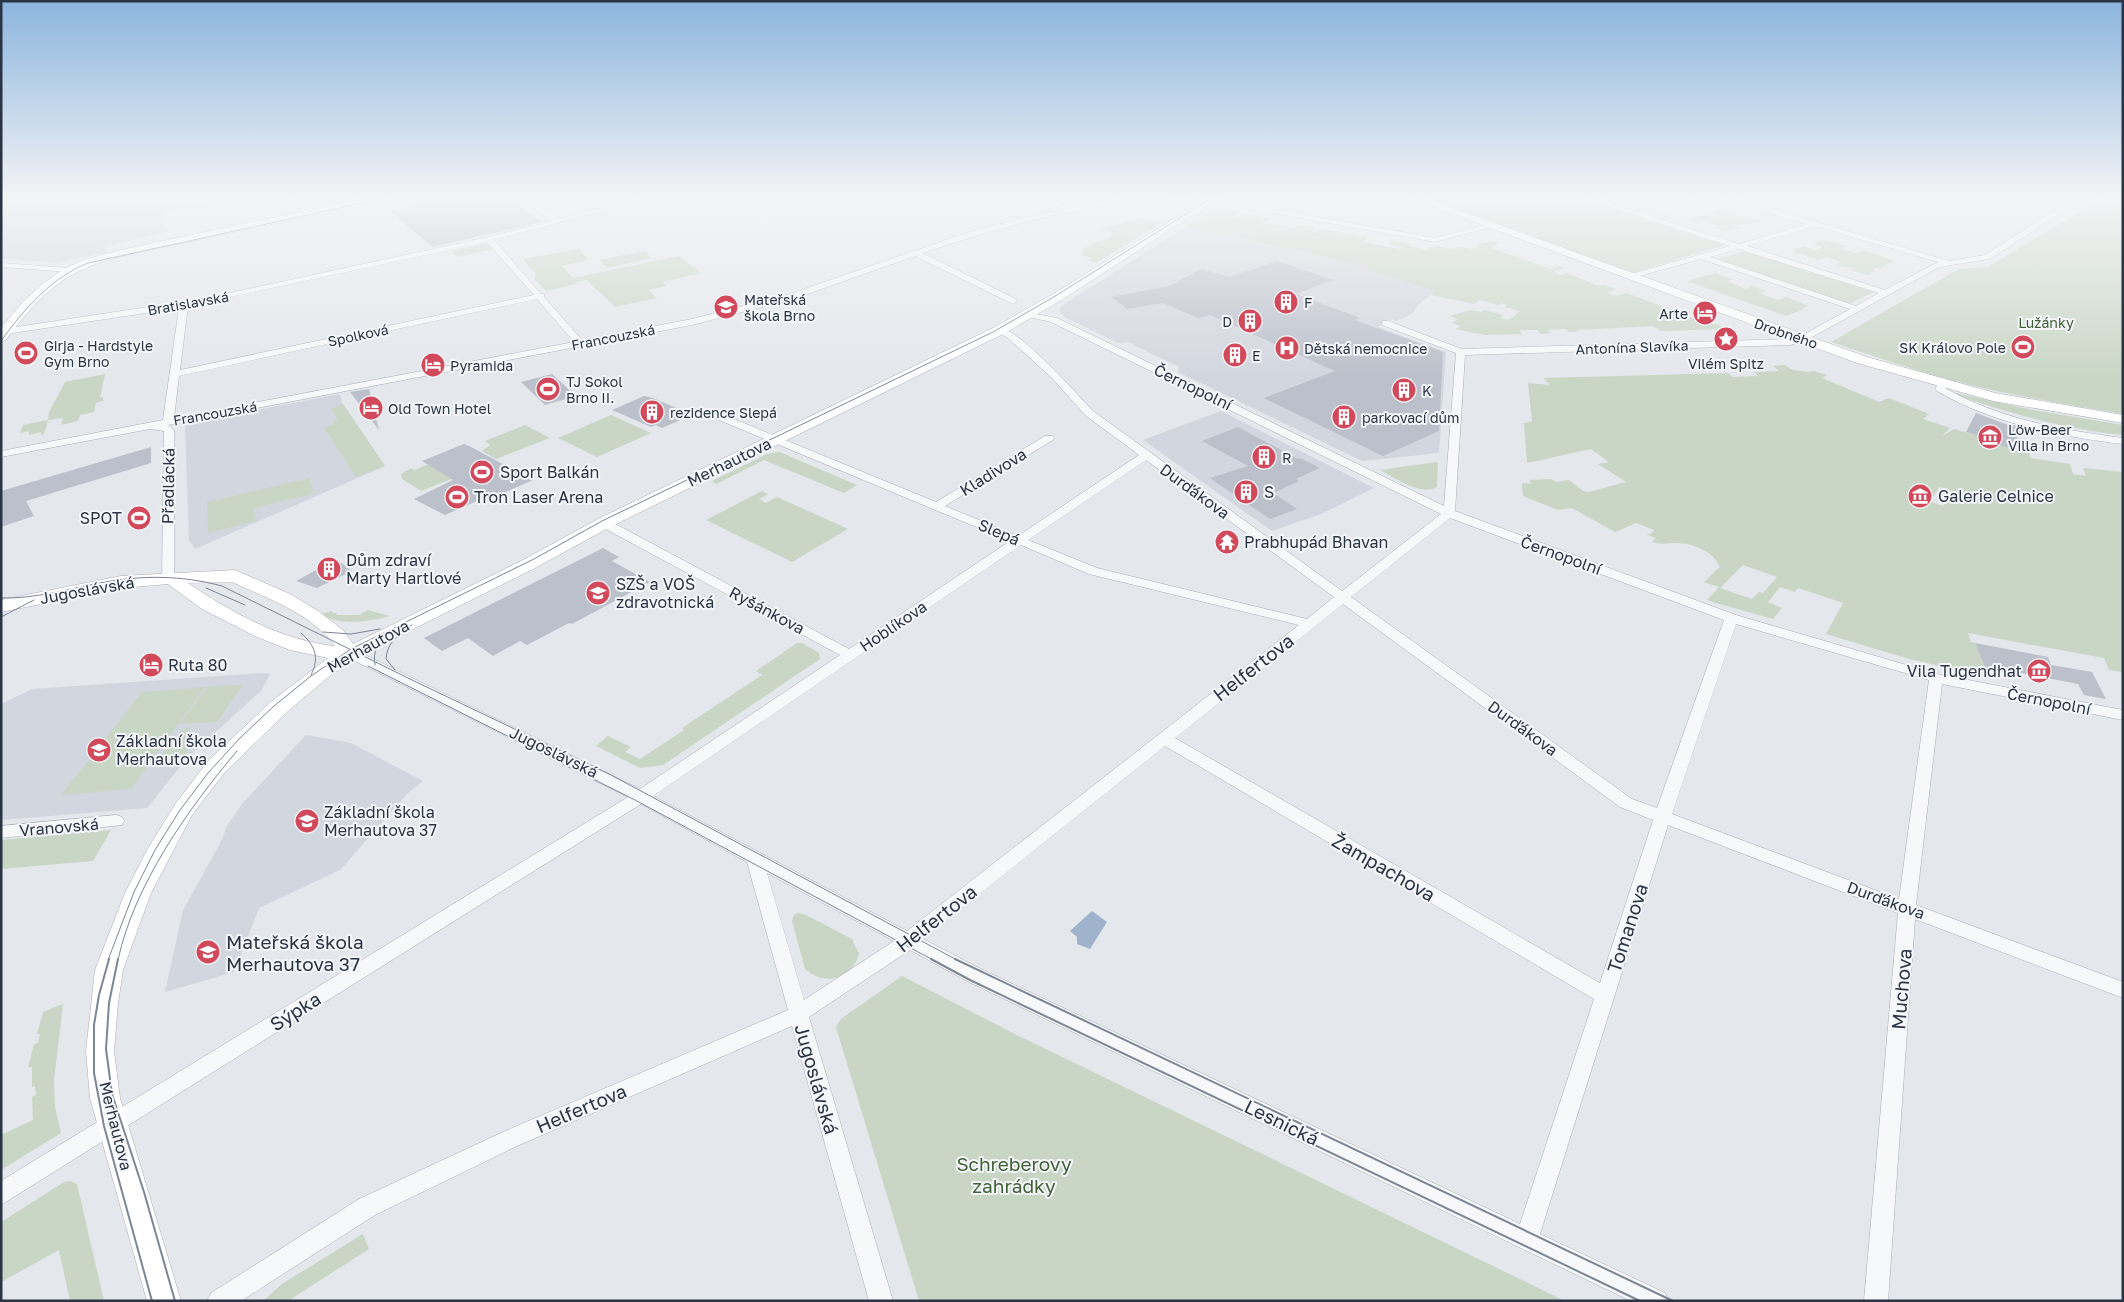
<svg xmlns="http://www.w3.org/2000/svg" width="2124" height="1302" font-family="'Golos Text',sans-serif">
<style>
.built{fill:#d2d6de}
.green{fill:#c9d6c5;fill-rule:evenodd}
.water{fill:#9fb4cc}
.building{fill:#bbc0ca}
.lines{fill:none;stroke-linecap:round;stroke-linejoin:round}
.street-casing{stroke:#a9aeb7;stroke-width:1}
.secondary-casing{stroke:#a9aeb7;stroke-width:1}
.street{fill:#f7f8fa;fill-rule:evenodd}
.secondary{fill:#fff;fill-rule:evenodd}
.tram-far1{stroke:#7d8696;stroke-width:1}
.tram{stroke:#7d8696;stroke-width:2}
.labels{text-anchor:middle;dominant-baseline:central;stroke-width:4;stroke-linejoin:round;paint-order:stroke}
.far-poi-label{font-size:14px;fill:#2b3445;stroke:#f4f6f9;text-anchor:start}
.far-street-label{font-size:14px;fill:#2b3445;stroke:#f4f6f9}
.far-park-label{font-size:14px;fill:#3f6138;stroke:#f4f6f9}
.street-label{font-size:16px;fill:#2b3445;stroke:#f4f6f9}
.poi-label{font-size:16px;fill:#2b3445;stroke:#f4f6f9;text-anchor:start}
.near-street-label{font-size:19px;fill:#2b3445;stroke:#f4f6f9}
.near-poi-label{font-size:19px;fill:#2b3445;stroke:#f4f6f9;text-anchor:start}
.near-park-label{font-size:19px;fill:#3f6138;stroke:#f4f6f9}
</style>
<rect width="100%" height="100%" fill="#e4e7ec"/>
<path class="built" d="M1 195H267L215 207 167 212 159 221 169 232 102 247 109 252 55 263 1 258Z
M1187 226 1371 267 1368 269 1436 291 1419 304 1412 314 1396 321 1392 319 1378 327 1446 352 1439 453 1362 461 1178 372 1179 367 1128 342 1118 343 1066 318 1059 312 1061 306Z
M340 394 342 403 385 466 195 549 189 540 185 426 194 422Z
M1221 411 1374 488 1321 514 1272 531 1143 440Z
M262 673 270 674 261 691 187 758 147 808 1 820V704L32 689Z
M306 735 351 743 423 781 408 793 340 870 259 908 234 972 165 992 183 910 222 840 227 826 242 804Z"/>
<path class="green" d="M1413 195H1570L1725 245 1632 273Z
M2108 195H2123V414C2065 404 2007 395 1951 380 1910 369 1871 355 1831 342L1959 269 1988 267Z
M1219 207 1226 208 1219 211 1226 210 1239 212 1231 218 1234 219 1245 214 1270 218 1260 226 1269 223 1295 228 1300 225 1314 227 1312 232 1317 233 1322 229 1328 230 1368 237 1363 242 1400 249 1403 247 1388 244 1391 241 1411 244 1409 246 1426 250 1436 246 1451 249 1461 247 1471 249 1479 246 1476 245 1494 241 1499 243 1490 247 1550 269 1559 266 1564 268 1553 271 1560 275 1567 273 1598 286 1603 285 1616 289 1607 293 1616 296 1626 293 1679 312 1705 324H1716L1727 329 1660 331 1653 326 1577 330 1578 332H1569L1566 329 1547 330 1550 333 1541 334 1537 330H1519L1522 334 1485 335 1455 329 1461 326 1452 323 1458 319 1450 316 1471 310 1481 312 1484 310 1503 315 1500 318 1509 320 1520 311 1505 307 1507 305 1501 303 1498 305 1479 300 1474 304 1431 295 1435 291 1368 270 1370 267 1187 226Z
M1725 209 1737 213 1734 215 1763 221C1753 223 1744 224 1734 225L1741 228 1725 231 1713 228 1719 226 1704 221 1697 223 1687 219C1692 219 1697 216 1698 216 1700 215 1715 216 1720 216L1711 213Z
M1142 218 1163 222 1096 263 1087 260 1091 258 1082 255 1083 249 1110 237 1112 233 1100 229Z
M1826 240 1847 246 1841 248 1856 253 1864 250 1894 261 1880 269 1874 268V270L1876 271 1870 272 1872 273 1867 275 1851 270 1853 268 1835 265 1842 262 1827 257 1818 260 1793 252 1795 251 1793 250 1803 246 1814 250 1823 247 1813 243Z
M487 243 492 249 458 257 451 251Z
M579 249 588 260 562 266 573 278 679 256 701 273 662 282 667 286 648 290 657 298 615 307 587 280 576 282 577 284 546 291 534 278 537 275 523 259Z
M644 251 652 258 607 268 599 260Z
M1744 251 1873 292 1850 304 1717 259Z
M1715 273 1734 280H1729L1728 282 1746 289 1751 286 1767 291 1759 293 1778 300 1786 297 1809 306 1802 308 1804 309 1786 316 1687 281Z
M1781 365H1785L1793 370 1808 372 1813 371 1827 375 1822 378 1879 402 1889 398 1929 414 1923 419 1950 428 1942 436 1954 429 1979 436 1978 440 2029 453 2031 458 2070 464 2073 474 2086 476 2083 468 2123 472V672L2109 670 2104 658 1968 633 1971 642 1975 643 1989 677 1909 659 1826 634 1843 603 1798 588 1795 592 1780 587 1768 602 1782 608 1773 619 1716 603 1707 600 1719 587 1704 582 1720 567C1713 551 1692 543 1676 543 1666 543 1661 545 1652 542L1656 538 1646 534H1651L1654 530 1636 523 1615 532 1572 508 1558 510 1523 496 1522 483 1531 484 1530 480 1551 479 1556 482 1569 480 1583 491 1589 492 1626 482 1598 464 1609 462 1591 449 1527 463 1524 424H1521L1532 421 1528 383 1550 385 1544 378 1728 373 1733 377 1758 376 1754 372 1779 371 1773 366ZM1939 487 1952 491 1943 506 1907 494 1910 489 1934 496ZM1743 565 1777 577 1763 593 1759 592 1752 599 1720 588Z
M105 374 100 398 103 397V401L105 400 96 403 94 412 80 415 78 421 61 425 63 418 48 420 44 434 41 435V432L29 435V431L20 433 23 425 48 420 49 412 65 382Z
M1956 393 2033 410 2123 425V435C2075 430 2026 418 1980 403 1973 400 1961 398 1956 393Z
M343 404 385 466 356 477 324 427 334 424 333 421 338 420 331 409Z
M611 415 651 433 597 457 558 438Z
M525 425 550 438 496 459 482 451 490 445 485 441Z
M778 452 782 453 857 485 844 493 764 460 716 484 712 481 767 454Z
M1436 462 1438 463 1437 487C1420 496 1396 478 1380 470Z
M432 463 456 477 421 491 402 479 401 474 411 468 414 470Z
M310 478 313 494 254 508 255 521 208 533 207 502Z
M762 491 768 494 759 499 766 503 777 497 848 529 792 562 706 520Z
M368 610 389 616C369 622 338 626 321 614L332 611 333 613H337L336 615H359Z
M797 643H802L819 653 820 659 663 765 640 768 596 746 608 736 631 747 625 752 640 759 684 730 682 728 762 675 756 671Z
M243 685 217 722 179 724 207 687Z
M205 687 131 789 61 795 142 692Z
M188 727 191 728 186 732 187 754 172 757H159L183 730Z
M111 830 93 861 1 869V840Z
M798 913 806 915 852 939 859 954C852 979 825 987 805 969L792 921 794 915Z
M902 976 1015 1034 1565 1301H919L836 1027 841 1019Z
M63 1004 54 1080 55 1107 61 1133 1 1170V1135L33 1120 32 1097 36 1095 35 1086 32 1087V1067L28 1068 34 1044 38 1043 40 1034H37L43 1012Z
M70 1181 77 1184 104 1301H70L59 1250 1 1282V1222L64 1182Z
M363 1234 369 1249 288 1301H263L282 1284Z"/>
<path class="water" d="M1092 911 1107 922 1090 949 1077 944V937L1070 931Z"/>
<path class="building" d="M471 195H504L542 222 432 247 390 211Z
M1277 261 1333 280 1296 294 1360 318 1355 320 1443 352 1439 431 1383 456 1264 398 1335 371 1210 315 1199 318 1163 303 1127 309 1111 297 1169 286 1202 269 1230 277Z
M552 374 576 396 545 405 521 382Z
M369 389 379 430 350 392Z
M644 396 653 398 692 415 662 428 656 425 651 427 612 410Z
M1976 413 2005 424 2021 427 2013 449 1977 439 1979 436 1966 432Z
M1238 427 1298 459 1300 458 1320 468 1296 479 1299 481 1273 493 1297 509 1270 519 1210 478 1248 466 1202 441Z
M464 444 471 447 533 480 488 500 484 498 445 515 414 499 453 480 422 461Z
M151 447V463L26 501 34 516 1 527V491Z
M603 548 619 557 612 561 650 582 572 624 569 623 527 645 520 641 493 656 468 638 442 651 424 638Z
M336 559 352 571 317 588 296 581Z
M1975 643 2048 657 2051 665 2092 672 2106 699 2084 695 2078 684 2021 673 2022 676 1986 670Z"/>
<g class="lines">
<defs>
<path id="street" d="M517 195H525L559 219 651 195H663L494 240 541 294H544V297L582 340 692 319 790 294 966 233 1024 218 1066 210 1029 195H1039L1074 208 1109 201 1153 196 1220 195 1219 197 1212 198 1435 238 1490 224 1494 226 1435 242 1211 202 1208 200 1210 198C1176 199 1143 200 1110 205 1046 214 983 233 922 253L1016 299 1017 301 1013 304 915 256 796 298 692 325 168 425 174 430V579L168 583 162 579 164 431 150 429 1 457V451L163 420 179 308 6 334 2 331 3 329 207 298 488 237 552 221ZM487 242 534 295 180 370 188 306ZM537 299 574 342 174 418 179 376Z
M1574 195H1585L1641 213 1713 195H1724L1949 261 1985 255 2080 195H2088L1990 259 1939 267 1805 341 1790 345 1465 355 1455 511 1736 615 1937 674 2123 710V720L1942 684 1916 905 2123 982V998L1915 919 1888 1301H1864L1898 913 1668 825 1540 1234 1665 1293 1669 1301H1631L967 981 910 950 809 1017 893 1301H869L792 1026 517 1146 375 1215 241 1301H207L211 1293 359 1199 503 1132 788 1010 747 862 641 804 1 1205V1181L628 797 345 656 343 653 345 650H355L640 789 840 655 600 526 598 523 600 520H608L849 649 1010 541 707 415 696 414V410H712L936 502 1045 436H1053L1054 438 1053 440 945 506 1018 536 1139 455 1085 415 1052 378 1009 339 996 330 1000 327C1025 335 1073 390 1093 411L1342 591 1441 514 1051 322 1025 316V312L1057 318 1444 506 1456 353 1382 325V321H1388L1462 349 1790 339 1799 337 1850 309 1701 259 1628 279V275L1730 246ZM1719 198 1808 224 1739 244 1648 215ZM1815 226 1938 262 1885 290 1747 246ZM1738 249 1879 293 1856 306 1710 257ZM1146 460 1334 597 1307 619 1097 568 1028 540ZM1450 518 1724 620 1657 808 1632 799 1351 597ZM1021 545 1089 574 1299 625 907 931 653 796ZM1343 604 1620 807 1653 820 1600 983 1175 738ZM1736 624 1929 680 1899 899 1672 814ZM1165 746 1594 999 1520 1224 981 969 923 939ZM767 873 894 941 804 1000Z
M293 199 316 211 317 213 310 215 291 202 290 201Z
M1 263 70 268 74 270 70 272 1 267Z
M1942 381 1947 384 1945 388C1999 419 2062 430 2123 438V444C2059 436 1993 424 1937 391L1935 389 1939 382Z
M116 815 122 817 124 821 122 825 1 838V826Z"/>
<path id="secondary" d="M380 195H401L396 198 130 254C67 269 44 289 6 340L1 341V328L21 304 41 285 62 270 86 259 130 248Z
M1212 195H1224L1063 299 1005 333 610 527 535 568 361 655 332 674 288 711 225 772 192 815 151 893 123 970 118 1003 114 1051 120 1098 181 1301H147L90 1098 86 1051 95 970 125 893 147 850 176 803 209 760 272 701 328 658 290 650 257 637 202 609 168 584 121 588 1 612V600L121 576 235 570 290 594 318 611 343 630 353 644 523 560 598 519 995 327 1055 293ZM232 582C267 598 312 614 335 646 283 641 230 612 188 583Z
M1401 195H1416L1867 357 1995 393 2123 415V423L1993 401 1857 363Z"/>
</defs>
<use href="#street" class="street-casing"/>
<use href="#secondary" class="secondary-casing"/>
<use href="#street" class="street"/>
<use href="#secondary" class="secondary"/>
<path class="tram-far1" d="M1 341C24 309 51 278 88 263L399 195
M206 588 245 605
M1 598C35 599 67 589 100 583 141 575 181 575 222 586L412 680 611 775 957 960
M1 617 34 600
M323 632 351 634 380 629
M301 633C315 645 320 658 311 675
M375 665C372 651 379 642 389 633
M368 666 635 800 933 960
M395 670 386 659C387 642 399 634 412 625
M108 960 134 892 155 850 180 810 208 773 240 738 274 706 311 676 351 649 534 559 602 521 993 332 1057 295 1216 195
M118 960C134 885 188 809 237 751"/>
<path class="tram" d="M109 959 99 995 94 1025V1073L104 1126 152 1301
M118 959 109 1003 106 1049 112 1094 144 1192 175 1301
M931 959 970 980 1640 1301
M955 959 1673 1301"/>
</g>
<linearGradient id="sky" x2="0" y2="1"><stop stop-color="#8bb4dd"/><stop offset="0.52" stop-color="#f3f4f6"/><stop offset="1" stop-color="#f3f4f6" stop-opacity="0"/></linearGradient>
<rect width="2124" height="378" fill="url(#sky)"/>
<defs>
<symbol id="building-disc" viewBox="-11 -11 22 22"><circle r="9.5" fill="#d1495b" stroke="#f4f6f9"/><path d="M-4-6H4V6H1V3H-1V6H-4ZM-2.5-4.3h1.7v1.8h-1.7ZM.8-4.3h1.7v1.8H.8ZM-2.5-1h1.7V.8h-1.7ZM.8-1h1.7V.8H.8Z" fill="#fff"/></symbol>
<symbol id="school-disc" viewBox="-11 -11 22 22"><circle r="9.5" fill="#d1495b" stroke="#f4f6f9"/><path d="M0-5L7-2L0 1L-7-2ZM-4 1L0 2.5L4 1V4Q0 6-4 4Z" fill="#fff"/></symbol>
<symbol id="hotel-disc" viewBox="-11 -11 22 22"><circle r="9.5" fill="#d1495b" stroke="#f4f6f9"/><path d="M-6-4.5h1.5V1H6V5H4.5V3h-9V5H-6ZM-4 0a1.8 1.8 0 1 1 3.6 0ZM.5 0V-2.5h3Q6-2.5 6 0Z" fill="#fff"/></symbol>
<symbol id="sight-disc" viewBox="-11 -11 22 22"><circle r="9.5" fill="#d1495b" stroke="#f4f6f9"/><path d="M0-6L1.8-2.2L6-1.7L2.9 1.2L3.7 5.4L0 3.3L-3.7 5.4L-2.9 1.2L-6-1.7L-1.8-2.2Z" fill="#fff"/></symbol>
<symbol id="stadium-disc" viewBox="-11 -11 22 22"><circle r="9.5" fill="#d1495b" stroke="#f4f6f9"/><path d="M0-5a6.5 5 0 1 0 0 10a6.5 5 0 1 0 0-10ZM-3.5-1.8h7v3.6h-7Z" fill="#fff"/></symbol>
<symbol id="hospital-disc" viewBox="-11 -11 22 22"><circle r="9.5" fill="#d1495b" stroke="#f4f6f9"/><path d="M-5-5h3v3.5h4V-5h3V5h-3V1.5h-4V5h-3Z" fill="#fff"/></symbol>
<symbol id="museum-disc" viewBox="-11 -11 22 22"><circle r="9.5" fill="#d1495b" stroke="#f4f6f9"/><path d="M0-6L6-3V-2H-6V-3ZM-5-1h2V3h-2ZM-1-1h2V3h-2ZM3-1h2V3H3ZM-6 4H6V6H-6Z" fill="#fff"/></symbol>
<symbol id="temple-disc" viewBox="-11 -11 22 22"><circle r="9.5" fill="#d1495b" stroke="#f4f6f9"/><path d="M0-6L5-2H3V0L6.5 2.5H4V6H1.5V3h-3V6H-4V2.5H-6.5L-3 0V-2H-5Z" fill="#fff"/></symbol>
<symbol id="university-disc" viewBox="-11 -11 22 22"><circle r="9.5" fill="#d1495b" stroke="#f4f6f9"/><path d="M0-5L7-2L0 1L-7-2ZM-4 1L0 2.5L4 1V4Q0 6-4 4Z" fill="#fff"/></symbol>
</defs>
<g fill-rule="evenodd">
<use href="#building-disc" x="1272" y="288" width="28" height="28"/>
<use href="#school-disc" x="712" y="293" width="28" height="28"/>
<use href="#hotel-disc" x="1691" y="299" width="28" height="28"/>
<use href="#building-disc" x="1236" y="307" width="28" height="28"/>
<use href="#sight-disc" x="1712" y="325" width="28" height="28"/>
<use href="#stadium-disc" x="2009" y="333" width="28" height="28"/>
<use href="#hospital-disc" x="1273" y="334" width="28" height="28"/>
<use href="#stadium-disc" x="12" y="339" width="28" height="28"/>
<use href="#building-disc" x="1221" y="341" width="28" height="28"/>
<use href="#hotel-disc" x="419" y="351" width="28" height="28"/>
<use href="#stadium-disc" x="534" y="375" width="28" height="28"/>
<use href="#building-disc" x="1390" y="376" width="28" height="28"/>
<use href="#hotel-disc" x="357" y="394" width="28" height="28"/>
<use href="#building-disc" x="638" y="398" width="28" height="28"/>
<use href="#building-disc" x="1330" y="403" width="28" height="28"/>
<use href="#museum-disc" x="1976" y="423" width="28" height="28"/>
<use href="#building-disc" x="1250" y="443" width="28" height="28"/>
<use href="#stadium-disc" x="468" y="458" width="28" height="28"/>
<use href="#building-disc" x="1232" y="478" width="28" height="28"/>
<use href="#museum-disc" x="1906" y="482" width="28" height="28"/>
<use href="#stadium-disc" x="443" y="483" width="28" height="28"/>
<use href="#stadium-disc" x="125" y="504" width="28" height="28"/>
<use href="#temple-disc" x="1213" y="528" width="28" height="28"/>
<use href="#building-disc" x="315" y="555" width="28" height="28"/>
<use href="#university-disc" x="584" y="579" width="28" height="28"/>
<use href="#hotel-disc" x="137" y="651" width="28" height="28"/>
<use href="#museum-disc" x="2025" y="657" width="28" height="28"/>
<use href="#school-disc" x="85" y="736" width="28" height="28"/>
<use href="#school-disc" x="293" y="807" width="28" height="28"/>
<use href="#school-disc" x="194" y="938" width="28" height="28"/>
</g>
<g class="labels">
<g class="far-poi-label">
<text x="744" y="299">Mateřská<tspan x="744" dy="16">škola Brno</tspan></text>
<text x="1304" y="302">F</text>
<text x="1688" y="313" text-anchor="end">Arte</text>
<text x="1232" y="321" text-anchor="end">D</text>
<text x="44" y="345">Girja - Hardstyle<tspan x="44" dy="16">Gym Brno</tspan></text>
<text x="2006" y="347" text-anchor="end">SK Královo Pole</text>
<text x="1304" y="348">Dětská nemocnice</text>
<text x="1252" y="355">E</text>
<text x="1726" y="363" text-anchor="middle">Vilém Spitz</text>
<text x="450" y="365">Pyramida</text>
<text x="566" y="381">TJ Sokol<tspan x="566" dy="16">Brno II.</tspan></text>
<text x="1422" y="390">K</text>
<text x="388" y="408">Old Town Hotel</text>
<text x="670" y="412">rezidence Slepá</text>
<text x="1362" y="417">parkovací dům</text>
<text x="2008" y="429">Löw-Beer<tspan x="2008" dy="16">Villa in Brno</tspan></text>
<text x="1282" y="457">R</text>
</g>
<g class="far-street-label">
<text transform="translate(188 303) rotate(-10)">Bratislavská</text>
<text transform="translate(1786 333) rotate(19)">Drobného</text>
<text transform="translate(358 335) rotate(-12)">Spolková</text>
<text transform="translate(613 337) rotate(-11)">Francouzská</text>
<text transform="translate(1632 347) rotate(-2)">Antonína Slavíka</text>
<text transform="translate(215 413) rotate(-10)">Francouzská</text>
</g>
<g class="far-park-label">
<text x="2046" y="322">Lužánky</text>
</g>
<g class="street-label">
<text transform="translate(1193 387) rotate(26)">Černopolní</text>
<text transform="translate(729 462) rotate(-26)">Merhautova</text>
<text transform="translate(993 472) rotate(-32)">Kladivova</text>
<text transform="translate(168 486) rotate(-89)">Přadlácká</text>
<text transform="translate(1195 491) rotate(36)">Durďákova</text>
<text transform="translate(999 532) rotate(23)">Slepá</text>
<text transform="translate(1561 555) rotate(20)">Černopolní</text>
<text transform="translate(87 590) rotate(-10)">Jugoslávská</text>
<text transform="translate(767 610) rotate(28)">Ryšánkova</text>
<text transform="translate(893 626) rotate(-34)">Hoblíkova</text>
<text transform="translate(368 646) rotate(-29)">Merhautova</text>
<text transform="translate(2049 701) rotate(11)">Černopolní</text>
<text transform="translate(1523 728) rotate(36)">Durďákova</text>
<text transform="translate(554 752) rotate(26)">Jugoslávská</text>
<text transform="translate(59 827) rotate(-5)">Vranovská</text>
<text transform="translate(1886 900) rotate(20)">Durďákova</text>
<text transform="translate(116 1126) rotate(76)">Merhautova</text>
</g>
<g class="poi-label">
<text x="500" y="472">Sport Balkán</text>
<text x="1264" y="492">S</text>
<text x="1938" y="496">Galerie Celnice</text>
<text x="474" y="497">Tron Laser Arena</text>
<text x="122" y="518" text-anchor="end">SPOT</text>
<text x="1244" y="542">Prabhupád Bhavan</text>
<text x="346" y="560">Dům zdraví<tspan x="346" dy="18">Marty Hartlové</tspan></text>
<text x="616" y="584">SZŠ a VOŠ<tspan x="616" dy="18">zdravotnická</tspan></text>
<text x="168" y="665">Ruta 80</text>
<text x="2022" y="671" text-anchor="end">Vila Tugendhat</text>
<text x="116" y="741">Základní škola<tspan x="116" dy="18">Merhautova</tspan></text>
<text x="324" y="812">Základní škola<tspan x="324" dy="18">Merhautova 37</tspan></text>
</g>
<g class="near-street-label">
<text transform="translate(1253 667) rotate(-38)">Helfertova</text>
<text transform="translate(1384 867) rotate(30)">Žampachova</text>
<text transform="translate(936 918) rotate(-38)">Helfertova</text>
<text transform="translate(1627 928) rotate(-72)">Tomanova</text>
<text transform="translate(1901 989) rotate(-85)">Muchova</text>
<text transform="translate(295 1011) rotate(-32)">Sýpka</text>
<text transform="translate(817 1079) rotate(74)">Jugoslávská</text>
<text transform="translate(581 1108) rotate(-23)">Helfertova</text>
<text transform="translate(1282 1122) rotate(26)">Lesnická</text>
</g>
<g class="near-poi-label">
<text x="226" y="941">Mateřská škola<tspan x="226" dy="22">Merhautova 37</tspan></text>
</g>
<g class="near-park-label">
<text x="1014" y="1163">Schreberovy<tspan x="1014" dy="22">zahrádky</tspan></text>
</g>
</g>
<rect width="2124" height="1302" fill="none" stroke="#2b3445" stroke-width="5"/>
</svg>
